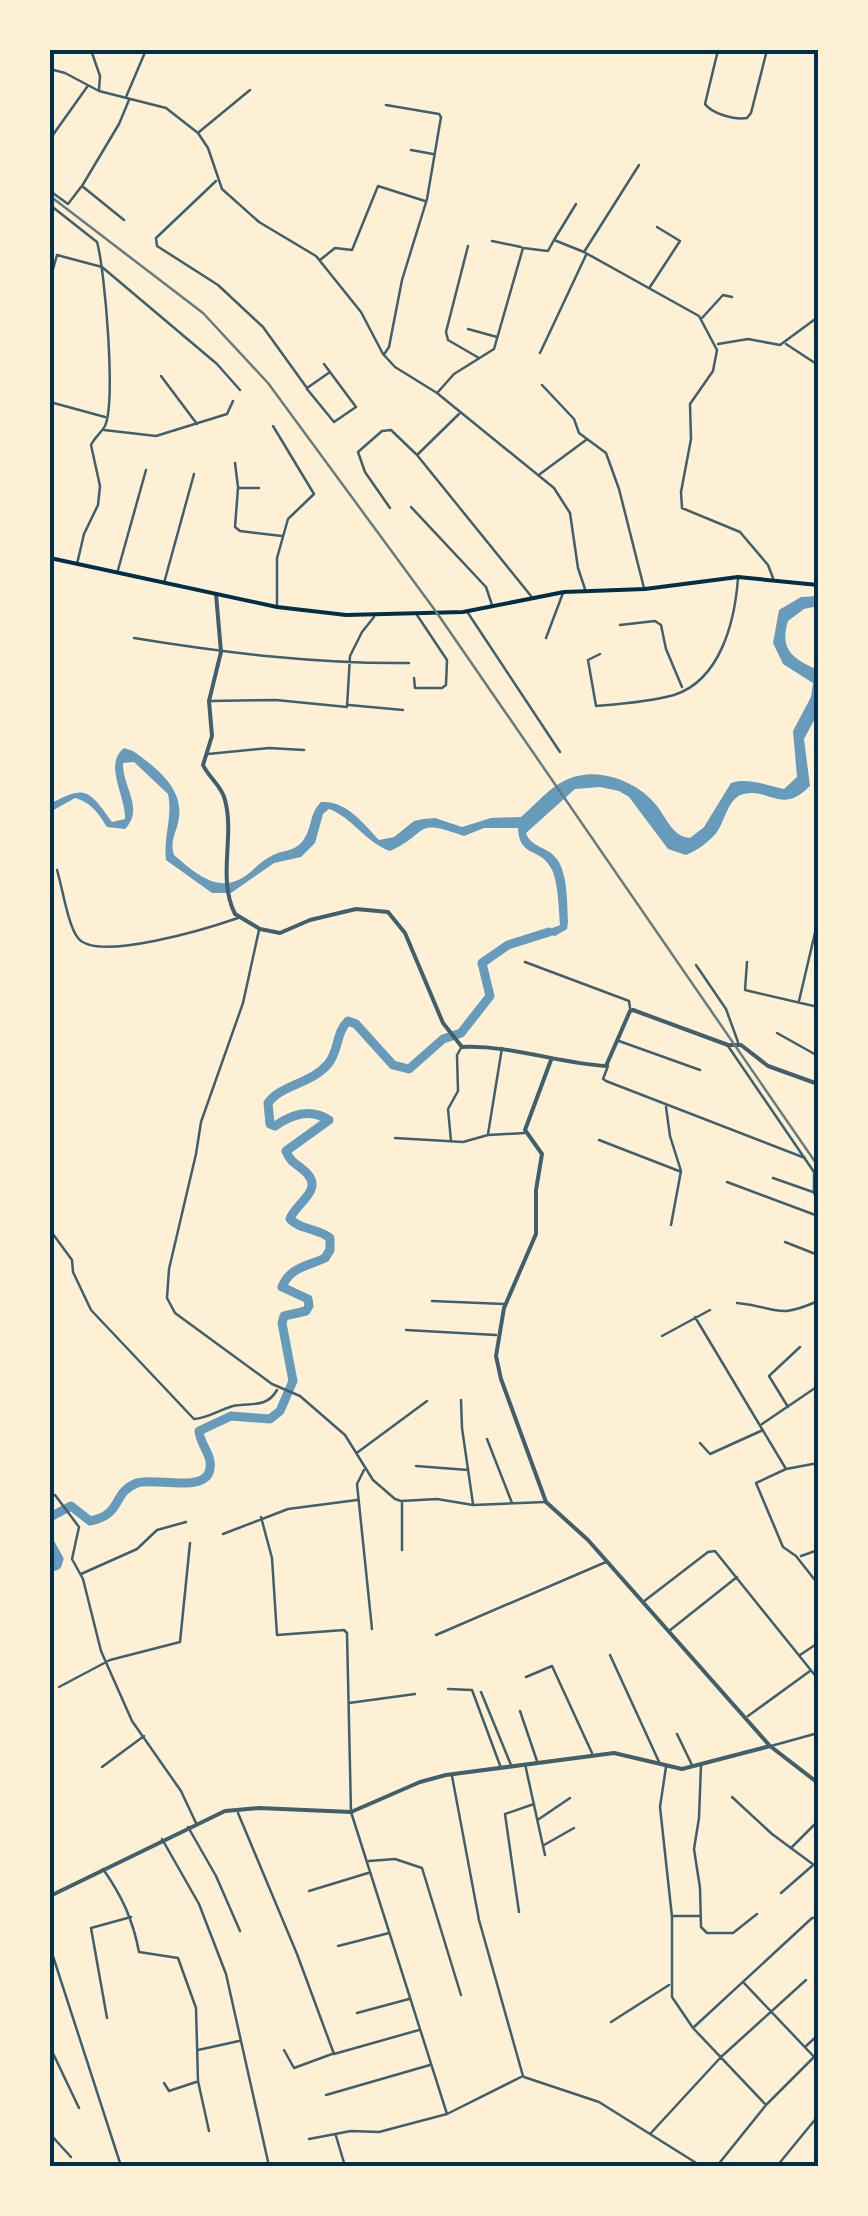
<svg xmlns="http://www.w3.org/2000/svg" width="868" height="2216" font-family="Cabin,sans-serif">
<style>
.water{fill:#669bbc}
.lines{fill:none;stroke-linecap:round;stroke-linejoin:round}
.river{stroke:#669bbc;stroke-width:9}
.minor{stroke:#3f606c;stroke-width:2.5}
.tertiary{stroke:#3f606c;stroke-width:4}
.secondary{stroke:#003049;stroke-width:4}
.rail{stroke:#657d81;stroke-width:2.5}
.neatline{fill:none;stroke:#003049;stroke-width:4}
</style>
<rect width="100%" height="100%" fill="#fdf0d5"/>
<path class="water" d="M818 596V606L804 609 788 621C779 650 793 659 818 670V713L804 739 810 786C782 815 770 788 744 794 728 797 725 821 717 832 709 842 698 850 686 855L668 849 629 797 619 791 600 787 575 789 526 833C531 848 547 846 556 858 568 872 567 904 568 922L567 929 555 936 540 933 560 925C559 911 558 879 551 868 540 847 519 858 518 828H484L464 836C412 817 430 833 390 851 365 842 353 818 329 809L323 814 315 843 301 857 274 863 231 893H212L166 860C163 837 173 817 168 794L134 762 123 763C122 787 145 808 125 829L107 827C98 813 92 803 75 798L50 812V804C86 784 89 790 112 822L125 819C126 796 103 765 124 748L133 751C158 769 186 790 178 823 175 835 170 842 174 855 196 874 220 896 248 874 255 868 264 859 273 855 283 850 292 852 301 843 313 830 308 815 321 802 346 800 363 823 379 840L394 837 414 821 423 819 435 818 462 827 491 818 521 817C535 805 548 789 564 781 595 764 638 781 657 806 667 819 673 837 690 838L704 827 731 783C748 777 768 786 784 789L797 777 793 731 811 697 813 683 783 664 773 643 779 610 801 597Z"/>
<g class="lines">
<path class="river" d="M50 1517 71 1506 90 1521C124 1514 111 1493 137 1483 155 1476 215 1498 210 1461 208 1450 200 1443 199 1431L231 1416 270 1419 280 1411 293 1381 282 1323 284 1316 306 1311 309 1306 308 1299 282 1287C290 1267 308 1266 325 1258L330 1250V1238C318 1228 300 1230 290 1219 294 1205 321 1192 309 1176 301 1165 291 1165 286 1151L329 1120C310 1108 292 1114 275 1126L270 1124 268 1103C282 1084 311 1084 328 1064 339 1051 336 1032 348 1021L356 1024 393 1065 409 1069 443 1039 461 1033 490 996 482 963 508 945 549 932
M50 1543 59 1559 57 1565 50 1568"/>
<path class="minor" d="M91 50 100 76 99 90
M718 50 705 104C712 114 735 120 747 118L751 113 767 50
M50 69 65 73 99 91 166 108 198 133 208 148 222 189 259 222 316 256 361 312 383 354 395 367 437 393 554 488 570 513 578 568 585 589
M126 97 146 50
M199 132 250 90
M50 139 87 87
M411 150 433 154
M216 181 156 238 157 246 218 285 263 327 307 388 330 372
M50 191 68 204 81 187
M50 205 97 242C105 270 116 401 105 426 101 433 95 437 91 445L100 486 98 505 84 534 77 564
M124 220 82 186 119 124 129 100
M554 240 576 204
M492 241 521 247
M468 246 446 332 448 340 479 358
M584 252 639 165
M320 260 335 248 352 250 378 186 425 201
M50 280 57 255 102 267 217 364 240 390
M650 287 680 241 657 227
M702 318 723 295 732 297
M468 329 497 337
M718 344 748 339 780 345 818 317
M786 344 818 365
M385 353 389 347 402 280 427 199 441 117 439 114 386 105
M540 353 586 255
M161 376 197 424
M542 385 574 419 579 433 606 453 619 489 644 588
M307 389 334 422 356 407 324 364
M438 392 454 374 494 349 523 248 548 251 554 240 584 252 699 316 717 350 713 371 690 404 691 439 681 492 682 508 740 532 768 565 773 578
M50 402 105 417
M459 414 417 455 531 596
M273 426 314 494 288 519 277 558V607
M104 430 156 436 227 414 233 401
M235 463 238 487
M540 474 586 440
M259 488H238L235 527 240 531 282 536
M411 507 486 587 492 605
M390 508 365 472 358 452 382 431 391 430 416 454
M118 570 146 470
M164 583 194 474
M468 613 560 752
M620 625 655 621 661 625 666 649 682 687
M134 638C226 653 317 664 409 663
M546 638 563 593
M600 654 588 660 596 706C620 704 650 702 674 695 721 680 735 620 738 578
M414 678 415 688H442L446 685 447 660 417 615
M209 701 276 700 347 707 350 656 362 632 374 617
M349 705 403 710
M815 749H818
M208 754 269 748 304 750
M57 870C62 886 68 926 78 938 97 963 212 927 238 918
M259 930 243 1003 201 1122 196 1154 169 1269 167 1298 175 1313 272 1384 300 1396 345 1435 373 1480 395 1499 401 1501 437 1499 473 1505 545 1502
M525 962 629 1001 630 1008
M747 962 745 990 818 1007
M696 965 726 1009 738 1042
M799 1001 818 920
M777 1033 818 1056
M619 1041 700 1070
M728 1046 814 1172V1193L818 1201
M608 1066 603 1079 606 1081 805 1158
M666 1107 670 1136 681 1171 671 1225
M488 1134 502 1048
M395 1138 463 1142 488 1135 525 1133
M599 1140 679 1171
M451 1141 448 1109 458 1091 457 1055 461 1048
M773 1178 813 1192
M727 1182 818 1216
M50 1230 72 1260 73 1272 91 1310 194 1419C208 1418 219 1410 233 1406 251 1402 266 1409 277 1390
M785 1242 818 1255
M432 1301 504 1304
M737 1303C779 1307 775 1320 818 1301
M695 1317 786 1469 756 1483 783 1547 796 1556 818 1584
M406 1330 496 1335
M662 1336 710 1310
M461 1400 462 1428 473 1504
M788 1407 769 1376 800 1347
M762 1424 818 1386
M487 1439 512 1503
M700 1443 710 1454 763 1430
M358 1452 427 1401
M416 1466 468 1470
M786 1469 818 1463
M364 1470 357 1484 372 1629
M50 1495H55L79 1527 72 1559 83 1579 101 1651 132 1721 181 1791 196 1823
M402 1503V1550
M261 1517 272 1558 277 1635 344 1630 347 1633 351 1812 447 2114
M223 1534 288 1509 357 1500
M801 1556 818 1550
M81 1574 137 1549 157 1530 186 1522
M643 1602 708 1552 715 1551 818 1679
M669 1631 737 1577
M436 1635 606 1562
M610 1655 660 1764
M800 1655 818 1643
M526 1677 552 1666 592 1753
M59 1687 110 1660 180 1642 190 1543
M448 1689 472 1690 501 1768
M481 1692 511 1765
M349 1703 415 1694
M520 1711 537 1761
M748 1716 810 1671
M677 1734 692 1765
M771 1746 818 1733
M525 1764 545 1855
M701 1765 699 1818 694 1849 700 1888 701 1927 707 1933H733L757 1914
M102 1767 144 1736
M666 1767 660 1807 672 1917V1997L693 2028 766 2105
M452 1776 479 1920 523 2076
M732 1797 772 1834 818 1868
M238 1813 297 1954 334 2054 419 2030
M539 1819 570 1798
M188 1827 216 1876 240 1931
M162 1839 199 1904 226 1974 269 2166
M544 1845 574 1828
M791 1848 818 1821
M369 1861 395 1859 422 1868 461 1995
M103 1869C122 1896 133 1920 139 1952L178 1958 196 2008 198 2081 209 2131
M309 1891 368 1873
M781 1893 812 1866
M519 1912 505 1814 534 1804
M674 1916H699
M338 1946 389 1933
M50 1947 121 2166
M744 1983 818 2061
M357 2013 409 1999
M107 2018 91 1928 131 1917
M611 2022 669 1985
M694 2027 812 1918H818
M806 2046 818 2035
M50 2047 79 2108
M198 2050 239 2041
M284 2050 294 2068 332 2054
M524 2077 599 2102 701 2166
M164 2083 169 2091 196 2082
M326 2095 430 2065
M50 2134 71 2157
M650 2134 721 2057 806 1980
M336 2136 345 2166
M309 2139 351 2131 379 2132 447 2114 521 2077
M717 2166 766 2105 818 2053
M777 2166 818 2116"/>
<path class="tertiary" d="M216 594 221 652 209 701 212 736 203 765C209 778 222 786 225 800 235 837 217 878 235 914L260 929 280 933 310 920 356 909 388 912 405 933 443 1023 462 1047C512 1045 557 1063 606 1066L630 1011 633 1010 728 1045H741L768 1066 818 1084
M551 1060 525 1130 542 1154 536 1190V1234L504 1308 496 1356 501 1379 546 1502 588 1540 770 1746 818 1783
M50 1896 225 1811 259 1808 351 1812 420 1782 446 1775 614 1753 682 1769 770 1746"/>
<path class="secondary" d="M50 558 277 607 346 615 463 612 564 592 645 589 738 577 818 585"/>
<path class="rail" d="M50 196 203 313 268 383 437 613 818 1166"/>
</g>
<rect width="868" height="2216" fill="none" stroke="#fdf0d5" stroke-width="105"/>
<rect x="52" y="52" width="764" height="2112" class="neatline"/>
</svg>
